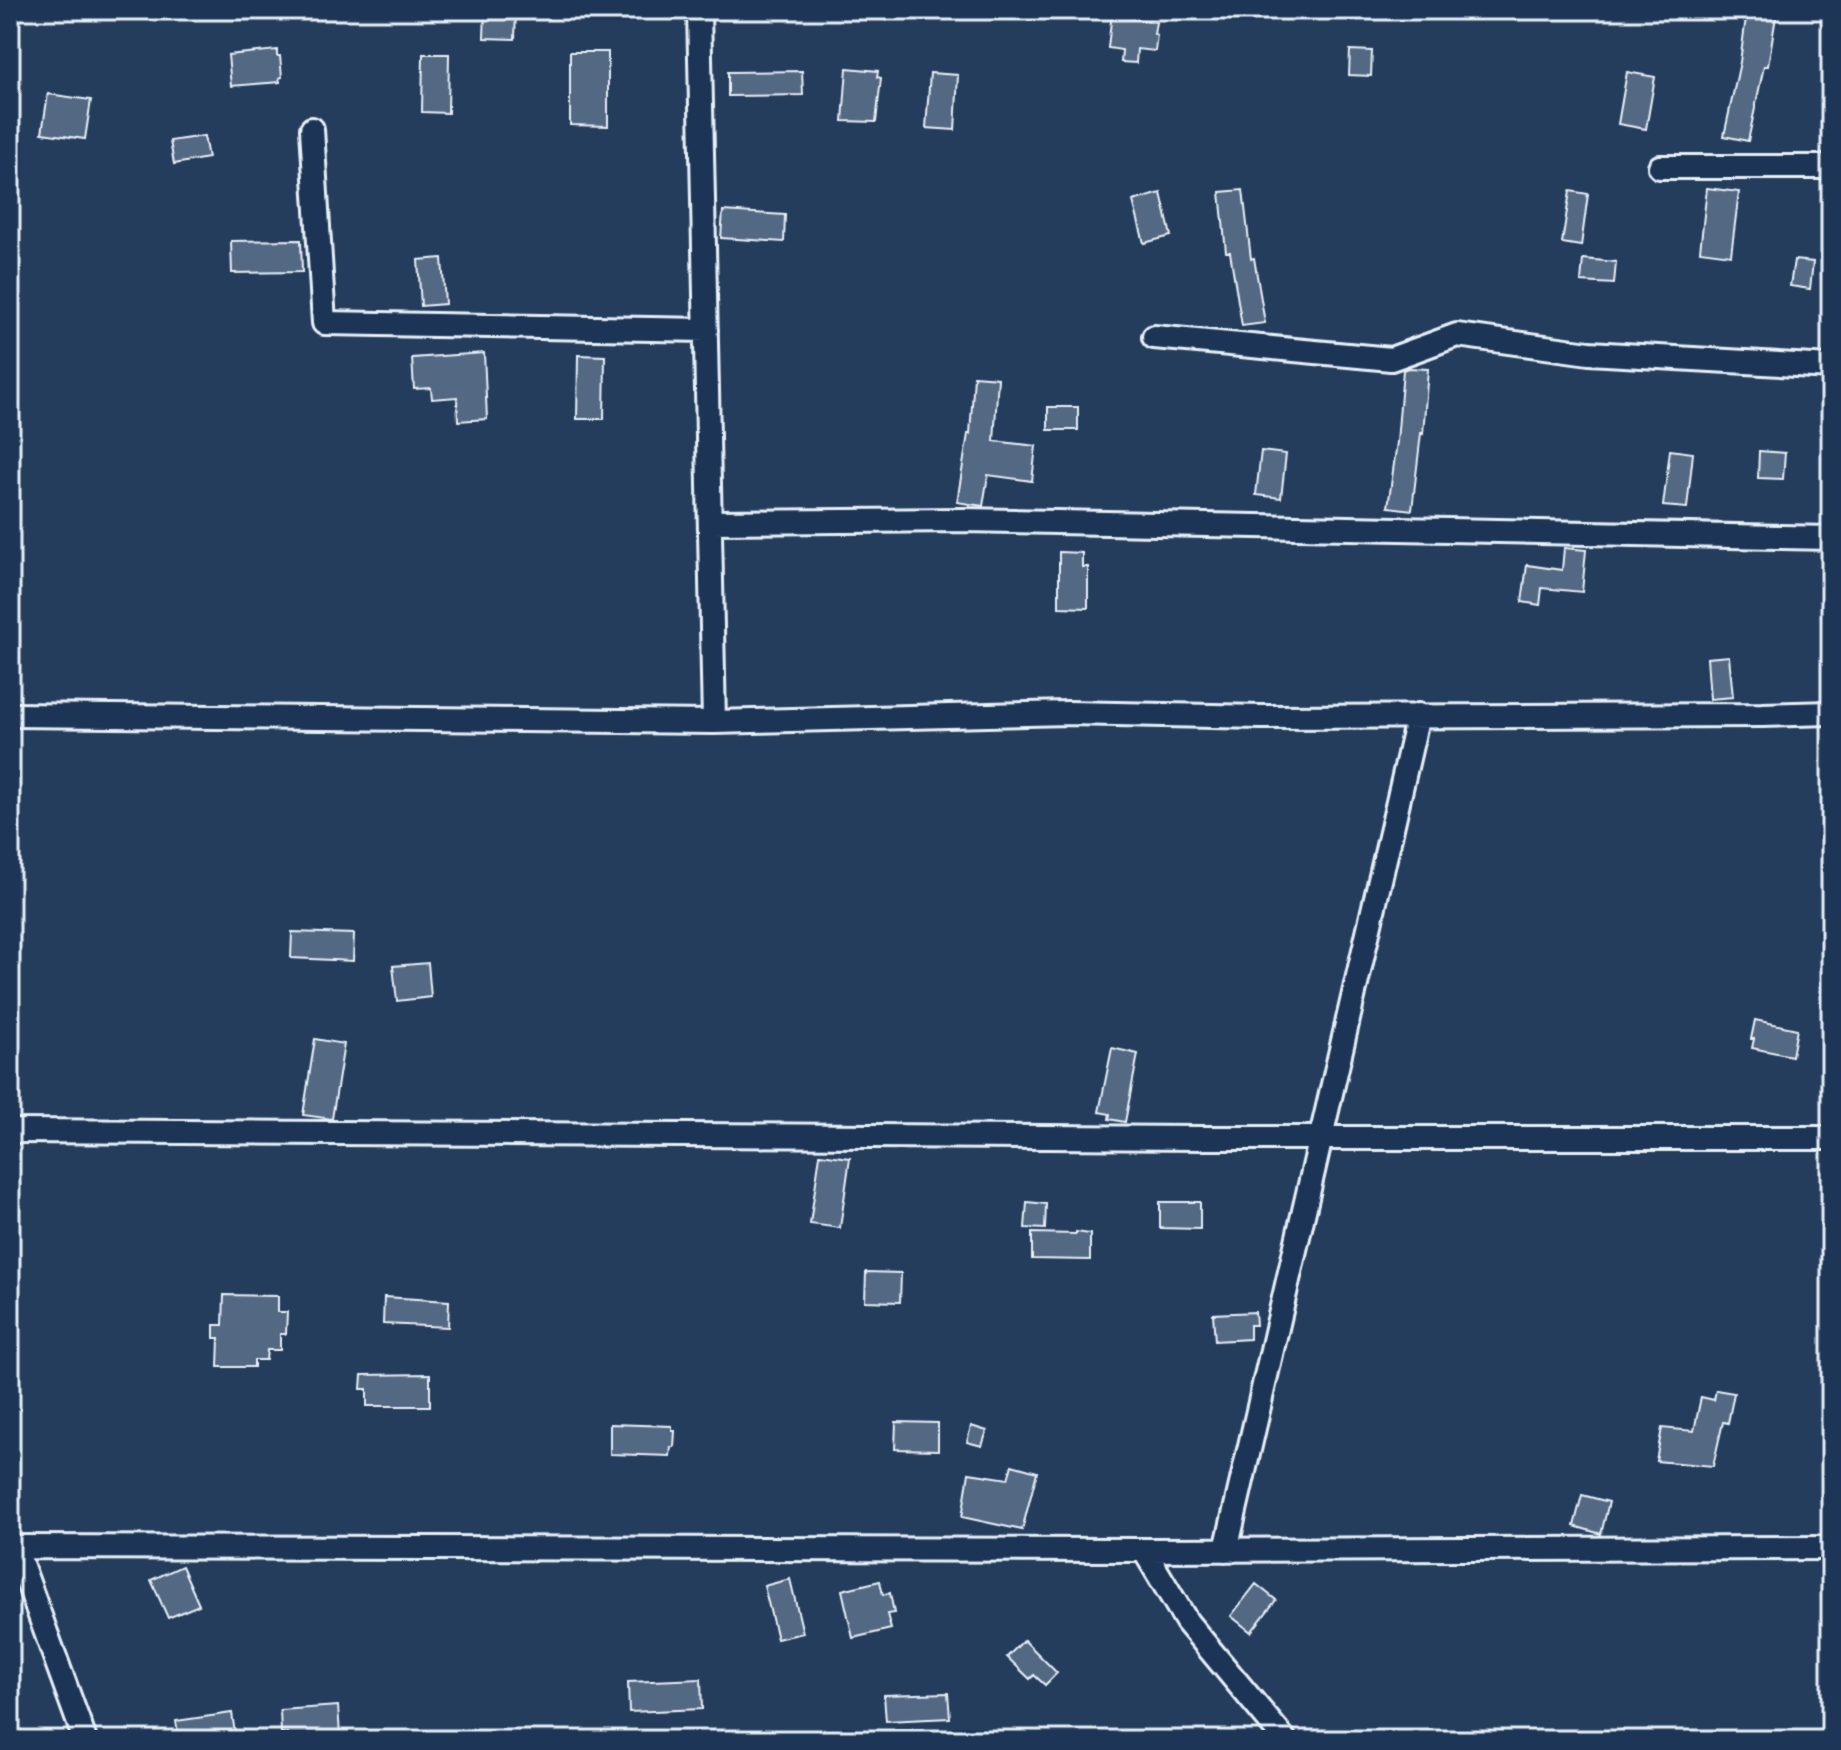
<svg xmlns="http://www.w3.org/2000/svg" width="1841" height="1750" font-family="'Indie Flower',sans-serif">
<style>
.building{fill:#536782;stroke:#e8f1f8;stroke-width:2}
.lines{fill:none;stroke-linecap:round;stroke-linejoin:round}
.minor-casing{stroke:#e8f1f8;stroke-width:28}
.minor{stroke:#1d3557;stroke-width:22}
</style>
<rect width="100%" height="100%" fill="#253d5d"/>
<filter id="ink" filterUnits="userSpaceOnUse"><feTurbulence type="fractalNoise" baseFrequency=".0125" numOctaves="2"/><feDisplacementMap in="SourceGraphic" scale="16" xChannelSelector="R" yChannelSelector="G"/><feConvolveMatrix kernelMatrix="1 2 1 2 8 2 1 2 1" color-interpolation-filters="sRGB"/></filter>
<g filter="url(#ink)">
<path class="building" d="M485 10H516L515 39 484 38Z
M1747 10H1777L1768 66H1764L1748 141 1724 136 1740 62Z
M1112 12 1127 13 1126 18 1156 22 1154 34 1157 35 1155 51 1137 49 1136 63 1121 62 1122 50 1108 48Z
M277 50V56H280L282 77 279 78 280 82 231 86 228 55Z
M1350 50 1372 51 1371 76 1349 75Z
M570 52H608V126L570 125Z
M423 54H449L448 113 422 112Z
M847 68 878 71 877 77 881 78 876 122 843 121Z
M802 71 803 95 728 96V72Z
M1627 72 1655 77 1646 129 1618 124Z
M930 73 958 75 955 130 926 128Z
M48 94 91 100 85 139 42 133Z
M204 136 208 158 174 164 170 141Z
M1707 188 1739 192 1731 255 1700 251Z
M1243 190 1251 259 1254 258 1265 323 1242 326 1230 252H1226L1220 192Z
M1570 191 1588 194 1581 246 1562 243Z
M1161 193 1171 236 1144 243 1133 201Z
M723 211 785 215 784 242 721 238Z
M301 240 302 272 232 273 231 241Z
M442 258 445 304 421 306 418 260Z
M1583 259 1616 262 1614 284 1581 282Z
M1794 260 1813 262 1810 289 1790 286Z
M484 353 487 419 458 421 457 397 432 399 431 388 414 389 412 358Z
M578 355 605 356 604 419H577Z
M1408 368 1428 369 1423 434 1421 433 1412 510 1388 507 1397 442 1403 370Z
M974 376 998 378 994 441 1036 446 1032 481 988 475 983 506 957 502 968 434H970Z
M1048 407H1078V430H1048Z
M1670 450 1693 453 1687 508 1663 506Z
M1261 451 1286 454 1281 498 1256 495Z
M1759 451 1785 453 1783 479 1758 478Z
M1564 548 1586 550 1582 592 1542 588 1540 605 1522 602 1527 565 1562 570Z
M1059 552 1082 553V567H1088V608L1059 607Z
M1729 656 1733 697 1710 699 1707 658Z
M292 932 354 934 353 961 291 958Z
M428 963 431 997 397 1001 393 966Z
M1755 1020 1797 1029 1792 1056 1752 1048 1754 1039H1751Z
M315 1039 344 1044 332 1119 303 1115Z
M1112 1048 1138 1054 1125 1122 1109 1119 1110 1114 1099 1112Z
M820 1154 850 1158 840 1228 810 1224Z
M1027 1202 1046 1204 1045 1229 1025 1228Z
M1160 1202H1200V1229L1160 1228Z
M1076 1232 1090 1234V1260L1032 1259V1233L1076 1234Z
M866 1272 901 1273 900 1302 865 1301Z
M224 1295 278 1296V1312H287L286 1334H280V1350H267L266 1360H254V1367H218L219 1338H214V1325H223Z
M384 1297 449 1301 448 1327 383 1324Z
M1255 1312 1256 1325H1250V1339L1215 1341 1213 1314Z
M430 1374V1406H367V1389H361L362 1375Z
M1716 1390 1734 1393 1728 1423 1723 1422 1713 1466 1656 1461 1662 1428 1694 1431 1701 1397 1714 1400Z
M896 1422 938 1423V1450L895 1449Z
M610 1424 672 1426V1431H675L674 1447H671L670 1456 610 1454Z
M971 1426 987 1431 982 1446 967 1442Z
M1012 1465 1037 1472 1022 1530 962 1517 969 1473 1008 1479Z
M1582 1495 1609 1502 1601 1534 1574 1526Z
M182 1566 199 1605 168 1618 151 1580Z
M790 1579 803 1633 777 1639 764 1586Z
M880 1581 883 1595 890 1593 894 1613 887 1614 891 1629 853 1638 842 1590Z
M1256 1584 1276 1600 1251 1632 1231 1616Z
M1024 1640 1057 1673 1045 1685 1034 1675 1030 1679 1007 1657Z
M701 1679 702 1709 629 1712 628 1682Z
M948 1693 950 1718 886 1721 884 1695Z
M338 1706 340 1735 289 1739 288 1733H281L280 1710Z
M232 1713 236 1740H179L176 1721Z"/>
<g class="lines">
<defs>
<path id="minor" d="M699 10 714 722
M312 129 324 323 706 330
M1660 167H1831
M1154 337 1391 359 1457 335 1589 353 1831 367
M710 522 964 520 1831 538
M10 715 714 722 1068 713 1261 717 1762 715 1831 713
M10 1131 1200 1138H1831
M10 1547 1144 1550 1831 1548
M15 1547 85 1740
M1144 1550 1187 1622 1285 1740
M1226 1550 1418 715"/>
</defs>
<use href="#minor" class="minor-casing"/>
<use href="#minor" class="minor"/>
</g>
</g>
<rect width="1841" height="1750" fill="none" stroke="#1d3557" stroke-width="40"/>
<rect x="20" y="20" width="1801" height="1710" fill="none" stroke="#e8f1f8" stroke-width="3" filter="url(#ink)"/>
</svg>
